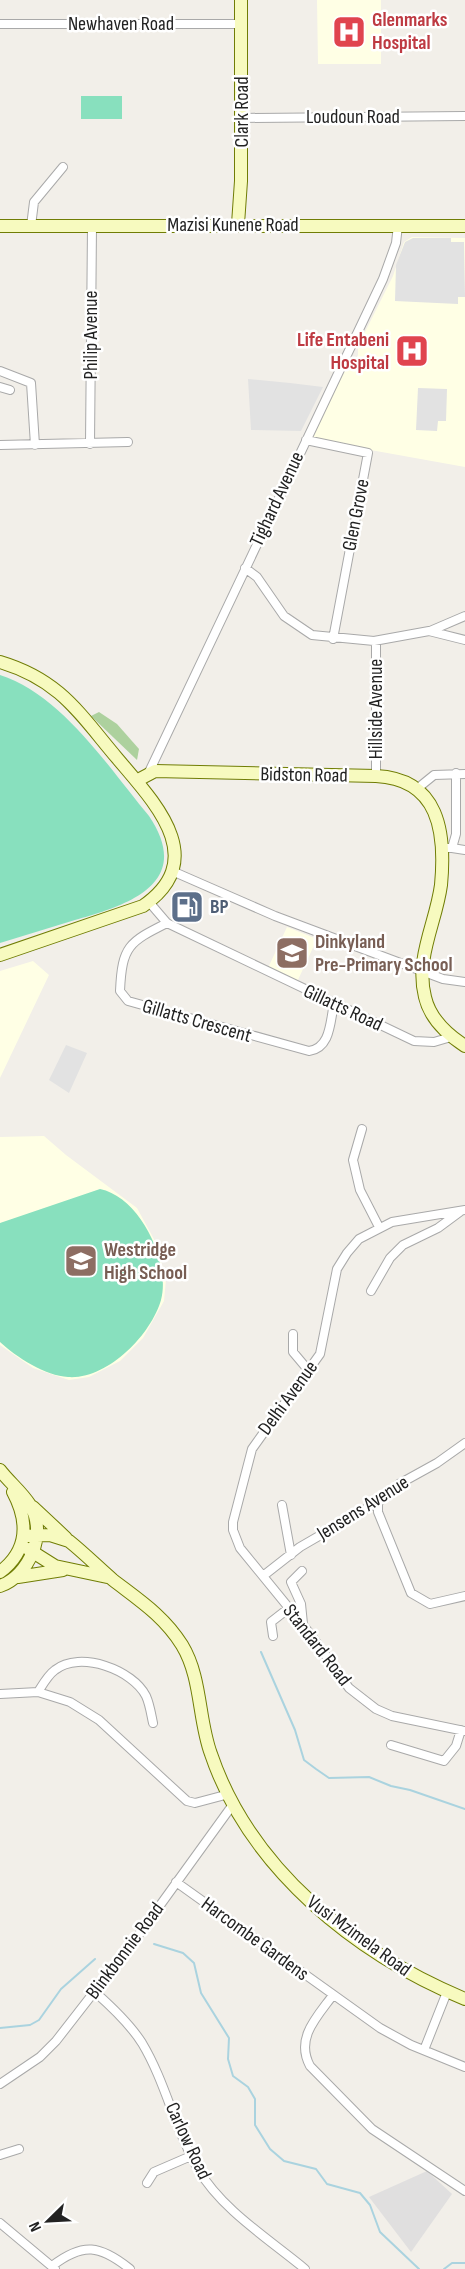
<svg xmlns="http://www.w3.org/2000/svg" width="465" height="2269" font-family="'Sofia Sans Condensed',sans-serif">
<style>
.residential{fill:#e0dfdf}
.education{fill:#ffffe5}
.forest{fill:#add19e}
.pitch{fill:#88e0be}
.parking{fill:#e2e2e2}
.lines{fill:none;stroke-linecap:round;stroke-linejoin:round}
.stream{stroke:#aad3df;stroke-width:2}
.street-casing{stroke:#a9a9a9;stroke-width:10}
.secondary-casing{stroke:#707d05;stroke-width:14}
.street{stroke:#fff;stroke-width:8}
.secondary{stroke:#f7fabf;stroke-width:12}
.labels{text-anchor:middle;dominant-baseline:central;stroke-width:5;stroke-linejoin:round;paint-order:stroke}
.health-label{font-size:20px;font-weight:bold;fill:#be3a42;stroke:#fff;text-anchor:start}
.street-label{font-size:20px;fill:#222;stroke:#fff}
.service-label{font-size:20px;font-weight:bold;fill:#4e5e75;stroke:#fff;text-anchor:start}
.education-label{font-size:20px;font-weight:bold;fill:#785e54;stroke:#fff;text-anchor:start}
</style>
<rect width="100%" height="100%" fill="#f2efe9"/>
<path class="residential" d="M427 2171 452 2194 411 2252 369 2197Z"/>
<path class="education" d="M317 0H381V64H318Z
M412 237 465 238V467L315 440 313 434 346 364H353L358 355V346L393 276 404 242Z
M287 927 317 939 297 982 268 968Z
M33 961 49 975 0 1078V971Z
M44 1136 66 1155 137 1208 156 1243 166 1279 164 1301 143 1338 120 1361 89 1377 69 1380 33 1368 0 1345V1137Z"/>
<path class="forest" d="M99 712 117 724 139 749 137 760 91 716Z"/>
<path class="pitch" d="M81 96H122V119H81Z
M0 675C61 694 109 768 149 816 194 883 129 905 75 920 50 928 25 935 0 943Z
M100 1189C140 1197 171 1262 161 1300 151 1335 107 1380 68 1377 46 1376 16 1357 0 1342V1223Z"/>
<path class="parking" d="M413 238H451V242H464L465 297H458V304L395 301 396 265 405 242Z
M248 379 290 383 323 387 301 431 251 430Z
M418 388 447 389 446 421H438L437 431 416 430Z
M66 1045 87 1053 69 1093 49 1080Z"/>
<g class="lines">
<path class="stream" d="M261 1652 295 1730 304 1760 316 1769 329 1778 369 1777 391 1786 410 1790 465 1809
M154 1944 183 1953 194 1963 201 1993 229 2038 228 2059 233 2076 248 2087 255 2099V2125L270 2149 284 2161 316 2169 327 2184 360 2193 370 2205 380 2232 419 2269
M0 2028 30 2025 39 2020 61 1989 95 1959
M444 2269 452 2263H465"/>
<defs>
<path id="street" d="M0 24H241
M242 118 465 116
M31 226 34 202 63 167
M0 371 31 383 35 445
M0 387 10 390
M306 440 368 453 333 639
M90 444 92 226
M0 445 128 442
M245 568 257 577 284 616 312 635 374 641 429 631 465 640
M430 631 465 616
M149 772 383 279 396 243 398 225
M376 776V641
M418 788 434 775 465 774
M442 848H452L456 834V773
M452 848 465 850
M172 871 275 916 443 979 465 982
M149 902 167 923 414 1041 434 1042 451 1037
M167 923C129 942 122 946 120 991L128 1001 309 1051C331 1048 330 1021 334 1004
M362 1129 353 1160 360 1190 379 1227
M465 1210 392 1222 359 1239 347 1253 337 1269 320 1354 252 1449 233 1522V1530L240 1548 311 1635 349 1688 376 1709 392 1716 465 1731
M371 1291 390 1258 403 1245 438 1228 461 1211
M293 1334V1352L309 1371
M378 1501V1512L411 1593 430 1604 465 1596
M282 1505 291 1555
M302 1571 291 1582 301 1604 303 1624
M263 1576 300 1547 381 1500 399 1484 437 1463 465 1443
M273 1636 271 1622 289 1608
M38 1692 70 1702 99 1720 187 1801 195 1803 229 1794
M0 1694 38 1692C43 1684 48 1675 55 1670 80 1650 133 1670 146 1696 150 1705 151 1714 153 1723
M391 1745 444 1761 456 1746 461 1730
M176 1882 380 2028 411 2045 465 2067
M96 1993C113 2008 130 2024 142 2043 166 2083 175 2130 198 2169 222 2210 269 2239 305 2269
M333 1995C317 2017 295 2038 310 2066L372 2129 465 2191
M424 2050 447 1992
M0 2084 40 2057 56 2041 140 1933 234 1803
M0 2155 19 2149
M147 2183 154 2172 191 2156
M0 2223 55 2269
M52 2266C83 2242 100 2245 130 2269"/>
<path id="secondary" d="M238 224 241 181V0
M0 226H465
M0 662C60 680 79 713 117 758 154 802 211 859 143 906L0 955
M138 780 155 771 376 776C439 779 446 832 441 885 436 923 415 958 425 997 430 1019 448 1035 465 1046
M0 1470C9 1482 22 1492 30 1505 48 1533 29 1576 0 1586
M33 1507 66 1538
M24 1536 50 1535 69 1541C84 1553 98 1567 113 1580 139 1600 164 1616 182 1645 202 1678 198 1719 211 1754 250 1869 356 1954 465 1999
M28 1549 55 1566 107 1577
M0 1572C28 1551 29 1522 13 1492
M18 1577 63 1570"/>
</defs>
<use href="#street" class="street-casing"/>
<use href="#secondary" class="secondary-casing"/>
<use href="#street" class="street"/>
<use href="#secondary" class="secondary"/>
</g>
<defs>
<symbol id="hospital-square" viewBox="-11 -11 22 22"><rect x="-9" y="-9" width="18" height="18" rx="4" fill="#e0444e" stroke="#fff"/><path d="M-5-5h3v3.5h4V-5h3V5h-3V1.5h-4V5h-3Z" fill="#fff"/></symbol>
<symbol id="fuel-square" viewBox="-11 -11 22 22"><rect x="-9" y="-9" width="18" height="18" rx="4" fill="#5c6f8a" stroke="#fff"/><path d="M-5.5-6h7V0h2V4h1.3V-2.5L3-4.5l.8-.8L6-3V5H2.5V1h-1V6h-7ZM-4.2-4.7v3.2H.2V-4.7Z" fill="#fff"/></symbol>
<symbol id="school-square" viewBox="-11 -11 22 22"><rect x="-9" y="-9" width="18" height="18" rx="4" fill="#8d6e63" stroke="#fff"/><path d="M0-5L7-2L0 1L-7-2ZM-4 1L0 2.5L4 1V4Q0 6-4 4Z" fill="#fff"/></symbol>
</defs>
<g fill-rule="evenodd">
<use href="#hospital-square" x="330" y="13" width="38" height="38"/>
<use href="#hospital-square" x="393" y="332" width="38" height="38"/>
<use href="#fuel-square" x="168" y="888" width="38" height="38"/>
<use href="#school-square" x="273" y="934" width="38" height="38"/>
<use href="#school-square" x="62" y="1242" width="38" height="38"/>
</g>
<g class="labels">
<g class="health-label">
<text x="372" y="20">Glenmarks<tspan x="372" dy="23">Hospital</tspan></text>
<text x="389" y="340" text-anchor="end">Life Entabeni<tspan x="389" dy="23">Hospital</tspan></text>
</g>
<g class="street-label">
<text x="121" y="24">Newhaven Road</text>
<text transform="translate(242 112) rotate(-90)">Clark Road</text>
<text x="353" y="117">Loudoun Road</text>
<text x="233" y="225">Mazisi Kunene Road</text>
<text transform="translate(91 335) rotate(-90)">Philip Avenue</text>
<text transform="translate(277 499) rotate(-65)">Tighard Avenue</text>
<text transform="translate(356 515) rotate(-79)">Glen Grove</text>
<text transform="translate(376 709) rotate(-90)">Hillside Avenue</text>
<text transform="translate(304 775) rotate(1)">Bidston Road</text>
<text transform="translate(343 1008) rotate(25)">Gillatts Road</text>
<text transform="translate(197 1021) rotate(16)">Gillatts Crescent</text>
<text transform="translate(288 1398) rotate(-54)">Delhi Avenue</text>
<text transform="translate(363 1508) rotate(-32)">Jensens Avenue</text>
<text transform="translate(317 1645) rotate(52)">Standard Road</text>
<text transform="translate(359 1936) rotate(36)">Vusi Mzimela Road</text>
<text transform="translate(255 1939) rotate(36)">Harcombe Gardens</text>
<text transform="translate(125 1951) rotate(-53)">Blinkbonnie Road</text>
<text transform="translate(188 2141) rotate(65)">Carlow Road</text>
</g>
<g class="service-label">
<text x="210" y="907">BP</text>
</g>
<g class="education-label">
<text x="315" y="942">Dinkyland<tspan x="315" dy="23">Pre-Primary School</tspan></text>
<text x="104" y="1250">Westridge<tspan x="104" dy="23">High School</tspan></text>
</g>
</g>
<g transform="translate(48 2221) rotate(246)" stroke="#ffffff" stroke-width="4.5" paint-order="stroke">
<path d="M0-4.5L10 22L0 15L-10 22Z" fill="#222222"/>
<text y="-9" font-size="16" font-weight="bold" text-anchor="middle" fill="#222222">N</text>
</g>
</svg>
